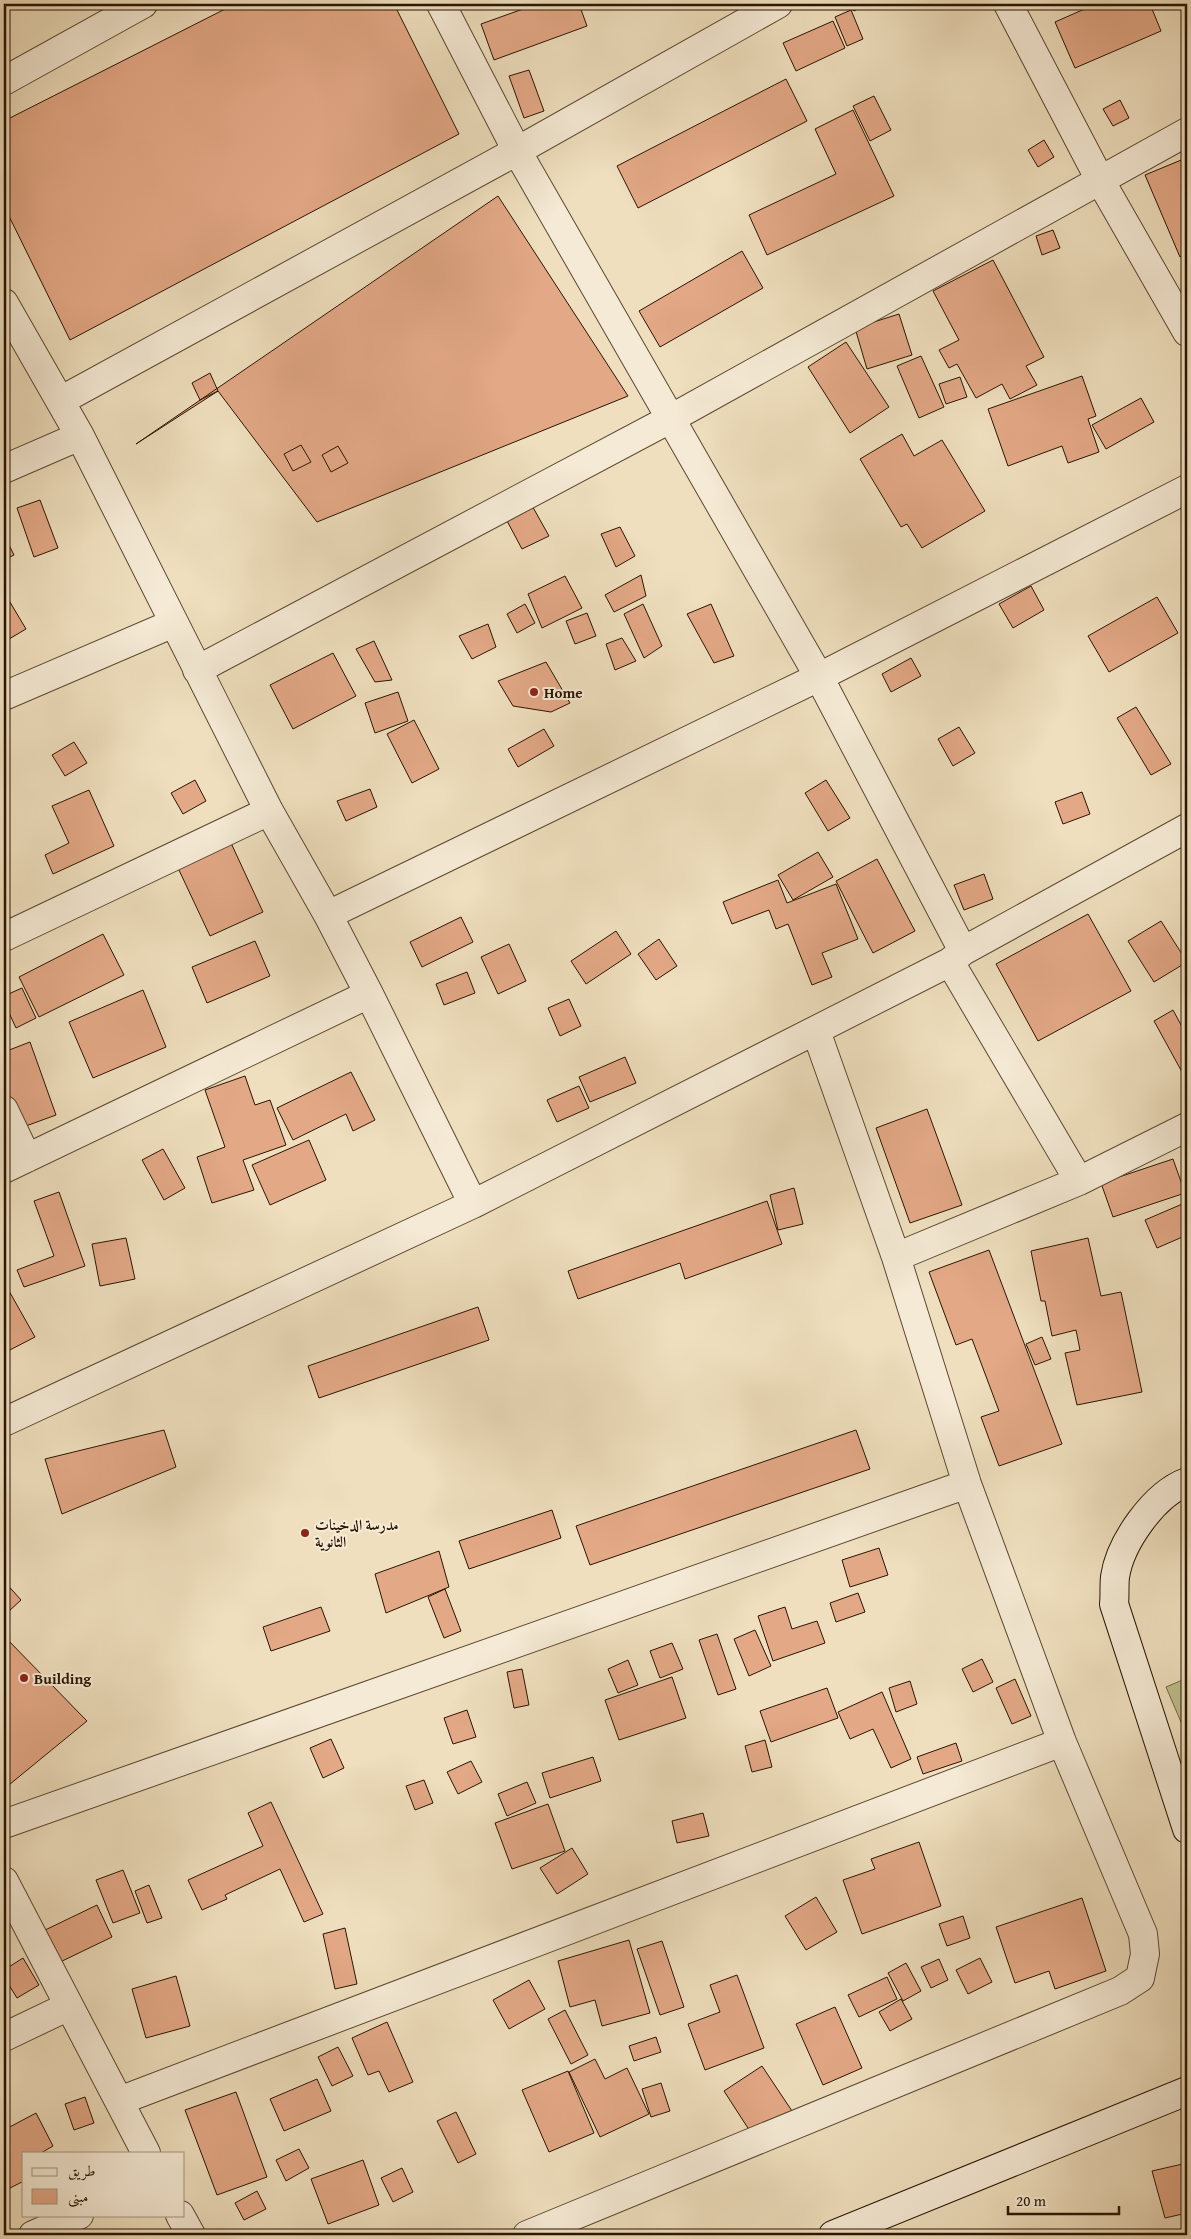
<svg xmlns="http://www.w3.org/2000/svg" width="1191" height="2239" font-family="'Gentium Book Plus',Amiri,serif">
<style>
.green{fill:#bec08e;stroke:#746a47}
.building{fill:#e3a886;stroke:#2a1500}
.lines{fill:none;stroke-linecap:round;stroke-linejoin:round}
.street-casing{stroke:#5b4830;stroke-width:30}
.secondary-casing{stroke:#2a1500;stroke-width:30}
.street{stroke:#f5ead5;stroke-width:28}
.secondary{stroke:#f5ead5;stroke-width:28}
.poi-dot{fill:#8f2418;stroke:#f5ead5;stroke-width:2}
.labels{text-anchor:middle;dominant-baseline:central;stroke-width:4;stroke-linejoin:round;paint-order:stroke}
.poi-label{font-size:15px;font-weight:bold;fill:#2a1500;stroke:#f5ead5;text-anchor:start}
</style>
<rect width="100%" height="100%" fill="#efdfbe"/>
<filter id="stains"><feTurbulence type="fractalNoise" baseFrequency=".004" numOctaves="4"/><feColorMatrix values="0 0 0 0 .2 0 0 0 0 .09 0 0 0 0 .02 0 0 0 .5 -.17"/></filter>
<radialGradient id="worn" r=".72"><stop offset=".6" stop-color="#630" stop-opacity="0"/><stop offset="1" stop-color="#630" stop-opacity=".3"/></radialGradient>
<path class="green" d="M1187 1678V1736L1166 1687Z"/>
<path class="building" d="M235 4H394L459 134 70 340 4 206V121Z
M537 4H579L587 26 494 60 481 24Z
M849 4H866L854 11Z
M1096 4H1150L1161 31 1075 68 1055 22Z
M851 10 863 39 847 46 835 17Z
M833 21 845 48 796 71 783 43Z
M529 70 544 111 524 118 509 76Z
M786 79 807 121 638 208 617 166Z
M874 96 891 130 870 141 853 106Z
M1120 100 1129 118 1113 126 1103 109Z
M853 110 894 196 767 255 749 215 836 174 815 129Z
M1044 140 1054 157 1038 167 1028 150Z
M1186 158 1187 253 1180 257 1145 175Z
M498 196 628 396 317 522 218 391 136 444Z
M1053 230 1060 248 1042 255 1036 236Z
M742 251 763 288 660 347 639 311Z
M993 260 1044 357 1026 366 1037 385 1010 399 1002 384 976 398 957 364 949 368 939 350 959 340 933 291Z
M899 314 912 355 867 369 855 328Z
M846 342 889 407 850 433 808 367Z
M921 356 944 407 919 418 897 366Z
M210 373 218 391 200 400 192 383Z
M1082 376 1096 416 1088 419 1099 452 1068 463 1062 446 1008 466 988 409Z
M960 377 967 397 946 404 939 384Z
M1141 398 1154 422 1106 449 1092 425Z
M902 434 914 456 942 440 985 511 922 548 907 524 901 527 860 459Z
M301 445 311 462 293 471 284 454Z
M338 446 348 463 331 472 322 455Z
M40 500 58 548 34 557 17 508Z
M530 502 549 536 522 549 506 519Z
M620 527 635 556 616 567 601 534Z
M4 535 14 555 4 560Z
M641 575 646 596 614 612 605 595Z
M565 576 582 608 542 628 528 594Z
M1031 586 1044 610 1013 628 999 604Z
M4 592 26 629 4 642Z
M1157 597 1178 633 1109 672 1088 636Z
M525 604 535 623 517 633 507 614Z
M643 604 662 646 644 658 624 614Z
M711 604 734 656 714 663 687 614Z
M587 613 596 636 575 644 566 621Z
M488 624 496 647 472 659 459 636Z
M622 638 636 661 615 670 606 644Z
M374 641 392 680 375 682 356 649Z
M333 653 356 696 293 729 270 685Z
M911 658 921 676 891 692 882 674Z
M546 662 570 703 551 712 513 706 498 681Z
M398 692 408 721 375 733 365 703Z
M1136 707 1171 764 1151 775 1117 718Z
M414 720 439 769 412 783 387 734Z
M959 727 975 753 953 766 938 739Z
M544 729 554 746 518 767 508 749Z
M74 742 87 763 65 776 52 755Z
M195 780 206 801 183 814 171 793Z
M826 780 850 818 828 831 805 793Z
M370 789 377 807 346 821 337 801Z
M89 790 114 846 53 874 45 855 69 843 52 806Z
M1082 792 1090 814 1063 824 1055 802Z
M231 843 263 912 210 936 178 868Z
M818 852 833 877 793 900 778 875Z
M877 859 915 931 873 953 836 881Z
M984 874 993 899 964 910 954 885Z
M778 880 787 903 836 884 858 939 822 953 832 977 812 985 788 924 776 929 769 910 732 924 723 902Z
M1088 914 1131 991 1038 1041 996 964Z
M461 917 473 942 422 967 410 942Z
M1161 921 1187 962 1154 982 1128 941Z
M616 931 631 954 586 984 571 961Z
M103 934 124 975 39 1017 19 977Z
M659 939 677 966 656 980 638 954Z
M255 941 270 976 207 1003 192 967Z
M509 944 526 981 498 994 481 957Z
M467 972 475 993 444 1005 436 984Z
M22 988 36 1018 16 1028 4 1002V996Z
M143 990 166 1047 93 1078 69 1022Z
M569 999 581 1026 560 1036 548 1008Z
M1173 1010 1187 1036V1070L1182 1072 1154 1021Z
M30 1042 56 1115 4 1134V1052Z
M625 1057 636 1083 590 1102 579 1077Z
M351 1072 375 1120 353 1131 346 1114 293 1140 277 1108Z
M245 1076 255 1105 270 1100 286 1145 243 1160 254 1190 212 1203 197 1157 225 1147 205 1090Z
M579 1086 589 1108 557 1122 547 1100Z
M927 1109 962 1205 910 1223 876 1128Z
M309 1140 326 1180 270 1205 252 1165Z
M163 1149 185 1188 164 1200 142 1160Z
M1173 1159 1185 1193 1113 1217 1101 1183Z
M794 1188 803 1224 778 1230 770 1195Z
M59 1192 85 1266 24 1287 17 1270 54 1256 34 1201Z
M767 1201 782 1244 685 1279 680 1263 578 1299 568 1271Z
M1187 1202V1235L1157 1248 1145 1220Z
M126 1238 135 1279 100 1286 92 1244Z
M1088 1238 1101 1296 1121 1292 1142 1392 1077 1405 1065 1353 1080 1350 1076 1330 1052 1336 1045 1301H1041L1031 1251Z
M989 1250 1062 1444 999 1466 981 1417 999 1411 972 1339 956 1345 929 1272Z
M4 1282 35 1337 4 1353Z
M478 1307 489 1340 319 1398 308 1366Z
M1042 1337 1051 1359 1035 1365 1026 1344Z
M164 1430 176 1467 62 1514 45 1459Z
M856 1430 870 1469 590 1565 576 1526Z
M552 1510 561 1538 469 1569 459 1541Z
M879 1548 888 1575 850 1587 842 1560Z
M439 1551 449 1587 386 1613 375 1574Z
M4 1581 21 1600 8 1612 4 1608Z
M445 1589 461 1631 444 1638 428 1597Z
M1187 1591V1608L1182 1593Z
M858 1593 865 1612 836 1622 830 1603Z
M321 1607 330 1631 271 1651 263 1627Z
M785 1607 792 1629 817 1621 825 1643 773 1661 758 1616Z
M755 1630 771 1666 749 1676 734 1639Z
M717 1634 736 1689 718 1695 699 1640Z
M4 1636 87 1721 4 1789Z
M672 1643 683 1669 660 1678 650 1651Z
M982 1659 993 1682 973 1692 962 1669Z
M628 1660 638 1685 618 1693 608 1669Z
M522 1669 529 1705 514 1708 507 1672Z
M672 1677 686 1718 619 1740 605 1700Z
M1015 1679 1031 1716 1012 1724 996 1688Z
M910 1681 917 1704 896 1712 889 1688Z
M827 1688 838 1718 771 1742 760 1711Z
M882 1692 911 1759 891 1768 873 1729 850 1739 838 1712Z
M467 1710 476 1737 453 1744 444 1718Z
M331 1739 344 1768 323 1778 310 1748Z
M765 1740 772 1767 752 1772 745 1746Z
M956 1743 962 1761 923 1774 917 1757Z
M593 1757 601 1781 550 1798 542 1773Z
M471 1761 482 1782 458 1794 447 1772Z
M424 1780 433 1803 415 1810 406 1786Z
M527 1782 536 1803 507 1816 498 1794Z
M271 1802 323 1914 304 1922 280 1869 225 1895 227 1899 202 1910 188 1880 263 1846 248 1813Z
M548 1804 565 1851 512 1869 495 1823Z
M703 1813 709 1836 677 1843 672 1821Z
M919 1842 941 1906 862 1934 843 1880 875 1869 871 1859Z
M572 1848 588 1874 557 1894 540 1868Z
M123 1870 140 1913 113 1923 96 1880Z
M149 1885 162 1918 147 1923 135 1891Z
M816 1897 837 1932 806 1950 785 1916Z
M1082 1898 1106 1971 1055 1989 1049 1971 1015 1983 996 1927Z
M97 1905 112 1937 56 1964 41 1932Z
M963 1916 970 1938 947 1946 939 1924Z
M345 1928 357 1984 335 1989 323 1934Z
M629 1940 650 2013 602 2026 595 2000 570 2007 558 1961Z
M662 1941 684 2007 660 2015 637 1949Z
M23 1958 39 1985 17 1998 4 1977V1970Z
M980 1958 992 1982 968 1994 956 1970Z
M939 1959 948 1980 931 1988 921 1967Z
M906 1963 921 1991 903 2001 888 1973Z
M737 1975 764 2048 705 2070 688 2024 720 2012 710 1985Z
M176 1976 190 2026 146 2038 132 1989Z
M887 1977 897 1999 859 2017 848 1995Z
M529 1980 545 2009 509 2029 493 2000Z
M901 1999 912 2019 890 2031 879 2012Z
M835 2007 862 2068 823 2085 796 2024Z
M565 2010 588 2055 571 2064 548 2019Z
M387 2022 413 2082 389 2092 379 2071 368 2075 352 2038Z
M656 2037 661 2052 634 2061 629 2046Z
M338 2047 353 2076 332 2086 318 2057Z
M595 2059 605 2079 627 2068 649 2114 600 2137 569 2072Z
M762 2066 794 2114 755 2139 724 2091Z
M568 2071 594 2133 549 2152 522 2090Z
M317 2079 331 2111 284 2131 270 2099Z
M661 2083 670 2111 651 2117 642 2089Z
M236 2092 267 2177 217 2195 185 2110Z
M85 2097 94 2123 74 2130 65 2104Z
M456 2112 476 2154 458 2163 437 2121Z
M36 2113 53 2146 41 2153H24V2181L6 2190 4 2185V2130Z
M299 2149 309 2168 286 2181 276 2160Z
M363 2160 379 2205 328 2224 311 2179Z
M1187 2163V2213L1165 2218 1152 2171Z
M402 2168 413 2192 393 2202 381 2178Z
M257 2191 266 2209 244 2220 235 2203Z"/>
<g class="lines">
<defs>
<path id="street" d="M441 4 517 151 819 677 963 951
M1008 4 1100 180 1187 332
M4 81 143 4
M4 303 80 436 269 811 328 915 369 994 473 1204
M60 401 517 151 778 4
M4 469 80 436
M197 670 670 419 1187 132
M4 696 174 623
M328 915 819 677 1187 489
M4 937 269 811
M950 962 1079 1181
M4 1110 27 1158
M4 1169 369 994
M896 1257 1079 1181 1187 1127
M4 1422 473 1204 950 962 963 951 1187 828
M4 1824 967 1484
M4 1881 146 2153
M4 2037 69 2006
M119 2101 1062 1742
M180 2215 191 2235
M33 2235 79 2215
M527 2235 1120 1991 1140 1978 1145 1954 1143 1934 1062 1742 967 1484 896 1257 816 1031"/>
<path id="secondary" d="M1187 1482C1154 1494 1120 1543 1115 1577 1114 1586 1115 1595 1114 1604L1187 1829
M833 2235 1187 2091"/>
</defs>
<use href="#street" class="street-casing"/>
<use href="#secondary" class="secondary-casing"/>
<use href="#street" class="street"/>
<use href="#secondary" class="secondary"/>
</g>
<g class="poi-dot">
<circle cx="534" cy="692" r="5"/>
<circle cx="305" cy="1533" r="5"/>
<circle cx="24" cy="1678" r="5"/>
</g>
<g class="labels">
<g class="poi-label">
<text x="544" y="692">Home</text>
<text x="315" y="1524">مدرسة الدخينات<tspan x="315" dy="17">الثانوية</tspan></text>
<text x="34" y="1678">Building</text>
</g>
</g>
<rect width="1191" height="2239" fill="none" stroke="#efdfbe" stroke-width="20"/>
<rect x="5" y="5" width="1181" height="2229" fill="none" stroke="#2a1500" stroke-width="2.5"/>
<rect x="10" y="10" width="1171" height="2219" fill="none" stroke="#2a1500"/>
<rect x="22" y="2152" width="162" height="65" fill="#f5ead5" stroke="#a49580"/>
<rect x="32" y="2168" width="25" height="8" fill="#f5ead5" stroke="#a49580"/>
<text x="68" y="2176" font-size="15" fill="#2a1500">طريق</text>
<rect x="32" y="2189" width="25" height="15" fill="#e3a886" stroke="#a49580"/>
<text x="68" y="2202" font-size="15" fill="#2a1500">مبنى</text>
<path d="M1008 2206v8h111v-8" fill="none" stroke="#2a1500" stroke-width="2.5"/>
<text x="1016" y="2206" font-size="15" fill="#2a1500" stroke="#f5ead5" stroke-width="4" paint-order="stroke">20 m</text>
<rect width="100%" height="100%" filter="url(#stains)"/>
<rect width="100%" height="100%" fill="url(#worn)"/>
</svg>
